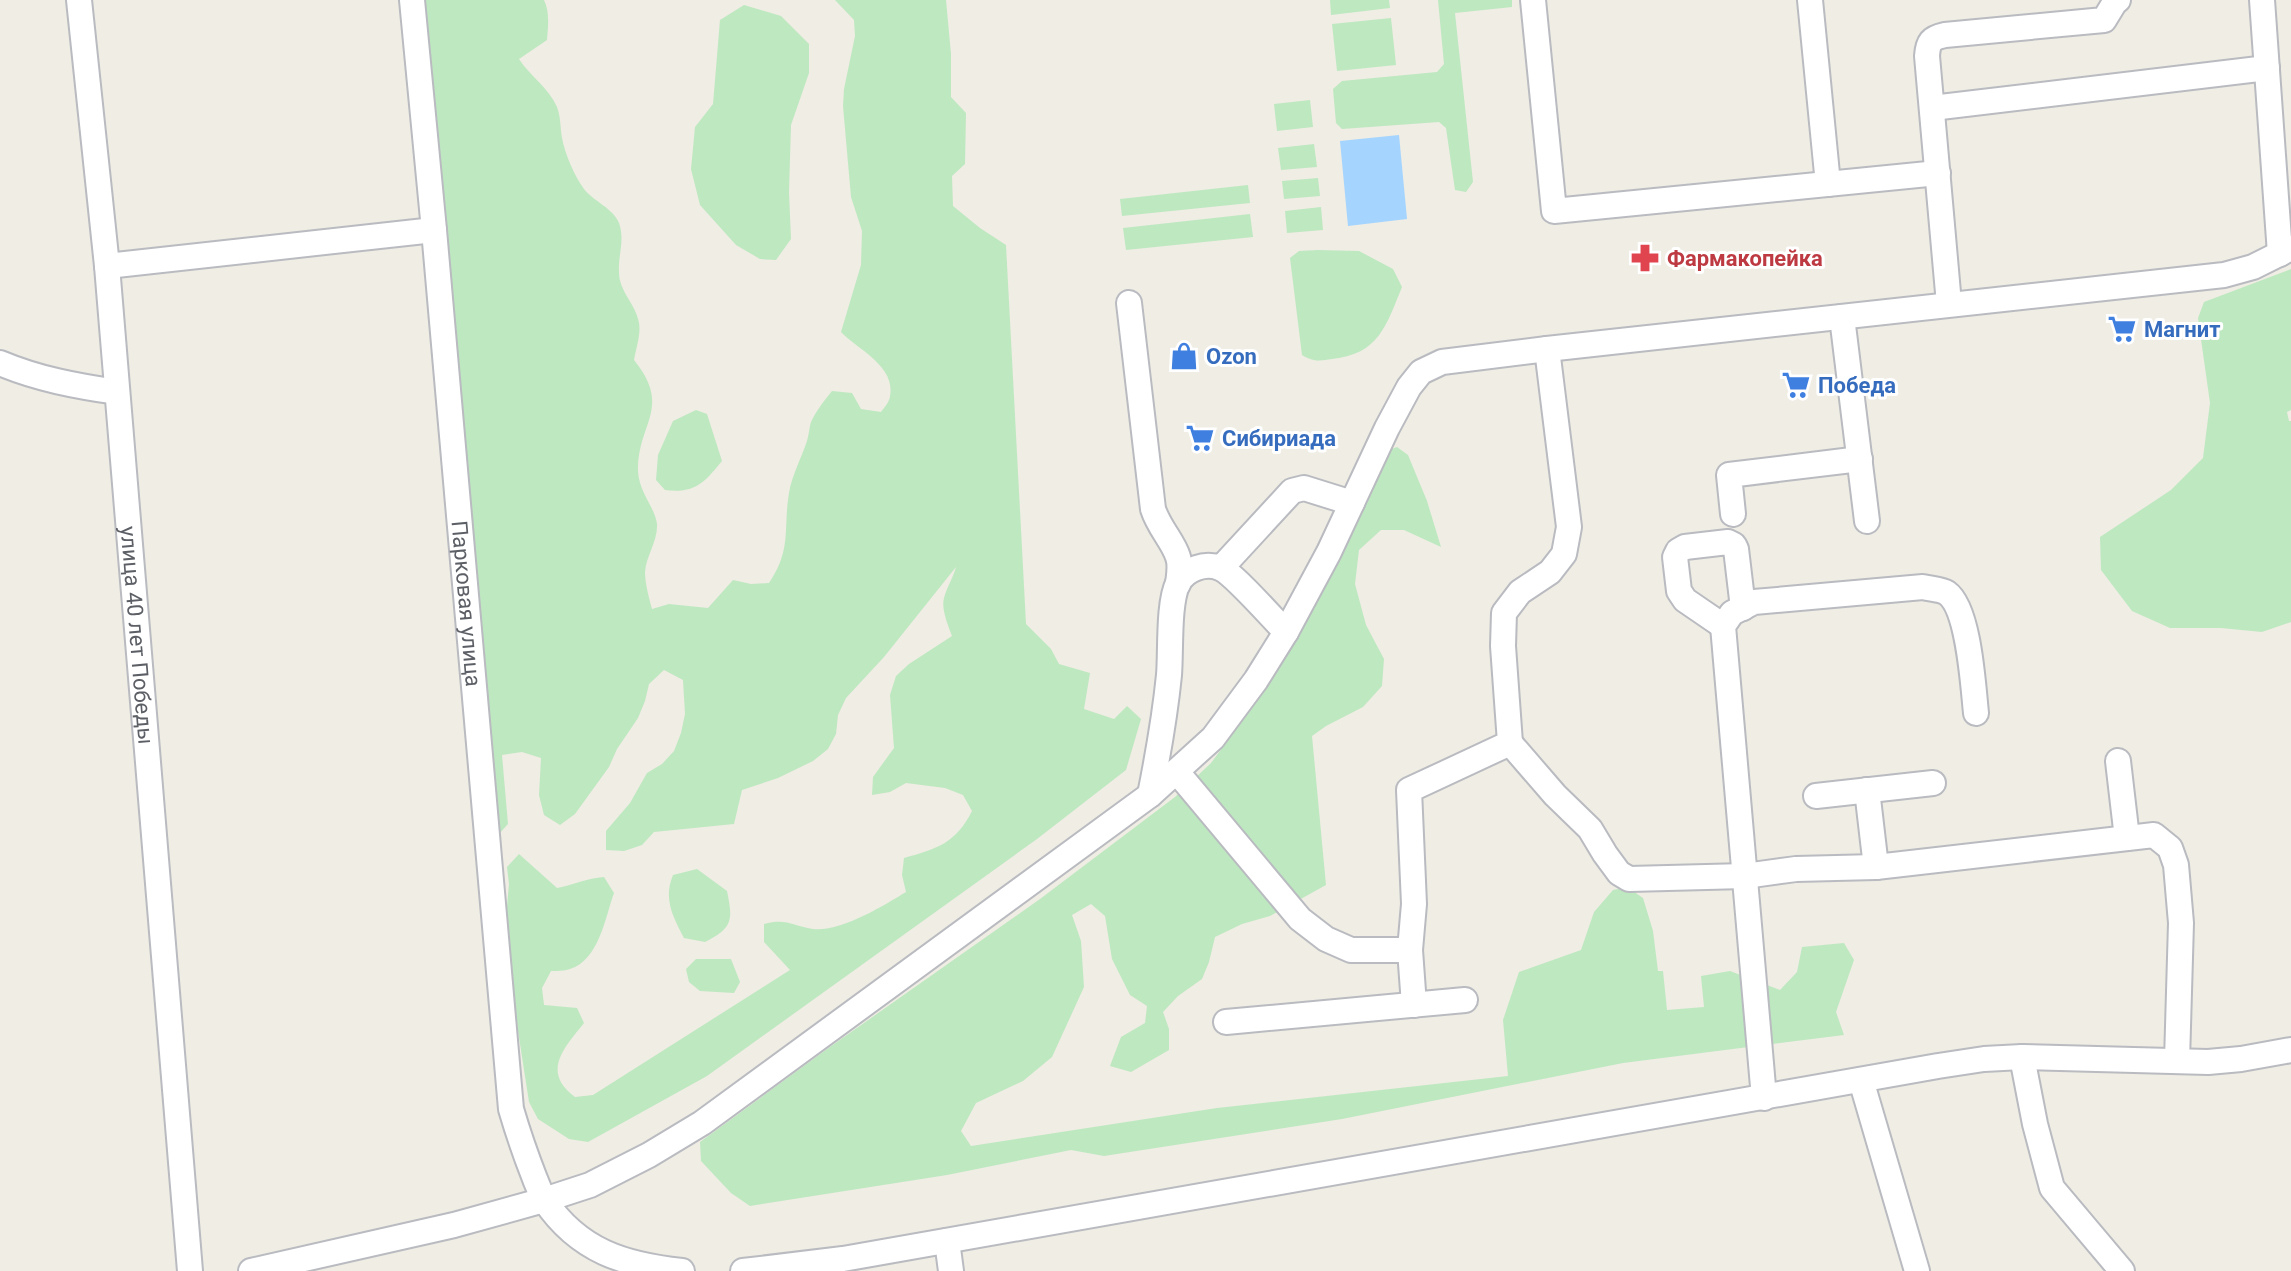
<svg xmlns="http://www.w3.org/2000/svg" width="2291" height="1271" font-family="Roboto,sans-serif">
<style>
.green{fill:#bee8c0}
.water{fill:#a4d4ff}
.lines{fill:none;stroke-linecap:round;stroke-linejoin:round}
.minor-casing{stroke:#b9bbc0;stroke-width:28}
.minor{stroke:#fff;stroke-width:24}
.labels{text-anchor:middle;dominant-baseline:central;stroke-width:6;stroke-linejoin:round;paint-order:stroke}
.health-label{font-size:22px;font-weight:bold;fill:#be3a42;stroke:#fff;text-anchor:start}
.shop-label{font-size:22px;font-weight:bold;fill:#366cbe;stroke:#fff;text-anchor:start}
.street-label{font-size:22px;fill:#5c5f65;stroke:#fff}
</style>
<rect width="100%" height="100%" fill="#efede4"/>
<path class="green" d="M425 0H544C550 12 548 27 547 40L519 59C530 76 549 88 557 107 561 118 560 127 562 138 565 154 574 175 584 189 593 201 613 208 619 223 625 240 618 255 619 272 619 292 636 304 639 323 641 334 636 349 634 360 673 408 637 423 638 471 639 493 655 507 657 524 658 541 646 556 645 572 645 583 649 598 652 609L669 604 708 608 733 580 751 584 769 583C792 549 783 530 789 493 792 475 801 459 807 441 809 435 809 428 811 422 816 411 824 401 832 391L852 393 861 409 881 412C884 408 890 401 890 396 896 366 857 349 841 332L861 265 862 231 851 197 843 106 844 89 855 36 854 20 835 0H946L951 54V97L966 113 965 164 952 176 953 206 980 228 1006 245 1026 624 1051 649 1059 664 1090 673 1084 709 1114 719 1127 706 1141 719 1126 770 1037 839 707 1076 588 1142 569 1139 538 1119 529 1102 518 1031 506 918 509 884 507 867 519 854 557 888C573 885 587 878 604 877L614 893C605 918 599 960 570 969 564 971 557 971 551 971L542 988 544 1005 577 1008 584 1023C564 1048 541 1072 575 1097L593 1095 790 970 764 942V924C787 918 792 926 813 929 841 932 883 906 906 892L902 875 904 858C937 849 956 843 972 811L963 795 945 788 906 783 890 792 872 795 873 777 894 748 890 695 896 676 909 664 952 636C948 625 941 609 944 598 947 587 953 578 956 567L884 657 846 698 838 715 836 734 828 749 813 761 778 778 742 790 734 824 654 832 642 845 624 851 606 850V831L630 803 647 773 662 764 674 751 681 733 685 714 683 680 664 670 649 684 645 701 638 718 617 749 609 767 575 814 560 825 544 815 539 795 541 758 522 752 502 755 508 824 498 835 488 812Z
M1330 0H1389L1390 8 1331 15Z
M1438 0H1512V7L1455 13 1473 182 1466 192 1455 190 1446 128 1439 122 1342 129 1336 123 1333 89 1342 81 1437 72 1444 64Z
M744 5 781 16 809 44V73L791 125 789 192 791 239 776 260 760 259 736 245 700 205 691 169 695 127 713 104 720 20Z
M1391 18 1396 65 1337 71 1332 24Z
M1310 100 1313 127 1277 131 1274 104Z
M1314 144 1317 167 1281 170 1278 148Z
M1318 178 1320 196 1284 199 1282 181Z
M1248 185 1250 203 1122 216 1120 199Z
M1321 207 1323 230 1287 233 1285 211Z
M1250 214 1253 237 1126 250 1123 228Z
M1318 250 1359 251 1393 269 1402 287C1386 326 1379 354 1332 359 1320 361 1313 362 1302 355L1290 258 1299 251Z
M2291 269V410L2287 412 2289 421H2291V622L2262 632 2221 628H2170L2132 611 2101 570 2100 537 2171 490 2203 458 2210 403 2198 318 2204 302Z
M696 410 707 414 722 461C705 482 695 494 665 490L656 480 658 455 673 421Z
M1397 447 1408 455 1427 501 1441 547 1404 530H1381L1359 550 1355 584 1366 625 1384 659 1382 686 1363 707 1326 726 1312 736 1326 885 1270 916 1242 924 1215 937 1209 962 1202 979 1178 996 1163 1012 1169 1029V1050L1131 1072 1110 1066 1121 1037 1145 1023 1147 1006 1130 995 1112 959 1105 916 1091 904 1072 915 1081 941 1084 987 1052 1057 1023 1081 976 1103 961 1131 971 1146 1217 1108 1508 1076 1503 1020 1519 972 1581 950 1594 912 1613 890 1627 887 1643 898 1653 931 1658 971H1663L1667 1010 1704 1007 1701 976 1730 971 1780 990 1797 972 1802 947 1844 943 1854 960 1836 1012 1844 1035 1623 1063 1342 1119 1104 1156 1071 1150 947 1175 750 1206 731 1193 701 1161 700 1142 827 1049 1040 899 1175 797 1211 763 1263 693 1303 624 1389 450Z
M697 869 727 891C733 920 733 928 705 942L684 938C673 917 663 899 673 875Z
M696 959H731L740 982 734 993 700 991 689 982 686 969Z"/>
<path class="water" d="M1399 135 1407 219 1348 226 1340 141Z"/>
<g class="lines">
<defs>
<g id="minor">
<path id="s1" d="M79 0 107 266 190 1271"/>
<path id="s2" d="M412 0 434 230 511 1109C518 1133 526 1156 535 1179 538 1186 541 1195 545 1201 579 1251 624 1265 682 1271"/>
<path d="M1533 0 1554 211 1938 173"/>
<path d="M1810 0 1828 184"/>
<path d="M2262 0 2280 254"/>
<path d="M1932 108 2267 68"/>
<path d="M107 266 434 230"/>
<path d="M1129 303 1153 509C1159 528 1173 541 1178 557 1181 565 1179 575 1178 584"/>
<path d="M1949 304 1927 56C1928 42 1931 38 1945 35L2104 20 2115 2 2118 0"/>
<path d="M1842 317 1867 521"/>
<path d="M0 363C38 379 76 386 117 392"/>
<path d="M1733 514 1729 475 1860 459"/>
<path d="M1221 568 1292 491 1304 488 1352 503"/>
<path d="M1723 626 1685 600 1679 591 1675 557 1678 551 1685 547 1728 542 1734 545 1736 549 1743 608"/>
<path d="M1510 743 1555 795 1590 829 1605 854 1619 873 1629 879 1745 876 1796 869 1876 867 2154 835 2170 848 2176 865 2181 923 2177 1061"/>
<path d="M2118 761 2127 838"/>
<path d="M1177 772 1300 919 1326 939 1351 950H1410"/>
<path d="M1867 790 1876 867"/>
<path d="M1150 795C1158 755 1165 715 1169 675 1171 651 1168 603 1178 583 1186 569 1205 562 1220 568 1233 573 1274 620 1286 632"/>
<path d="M1816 796 1933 783"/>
<path d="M1414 1005 1410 950 1414 904 1409 790 1510 743 1503 646 1504 613 1520 592 1550 572 1564 554 1569 527 1547 349"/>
<path d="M1226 1022 1465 1000"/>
<path d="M2022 1057 2035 1124 2052 1188 2122 1271"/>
<path d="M1861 1080 1917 1271"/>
<path d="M1764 1098 1723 626 1732 613 1754 602 1923 587C1930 589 1941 589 1947 593 1969 609 1973 685 1976 713"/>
<path d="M947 1241 951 1271"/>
<path d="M251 1271 454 1225 544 1200 590 1185 649 1155 702 1123 1150 795 1213 738 1256 680 1286 632 1329 552 1387 428 1409 387 1421 372 1442 362 1547 349 2224 275 2253 267 2291 248"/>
<path d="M743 1271 843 1259 1938 1066 1984 1059 2022 1057 2208 1062 2241 1059 2291 1050"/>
</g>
</defs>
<use href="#minor" class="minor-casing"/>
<use href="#minor" class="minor"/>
</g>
<defs>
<symbol id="pharmacy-bare" viewBox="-9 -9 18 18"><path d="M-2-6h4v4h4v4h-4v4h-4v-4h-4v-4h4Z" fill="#e0444e" stroke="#fff" stroke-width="2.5" paint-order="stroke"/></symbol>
<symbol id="supermarket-bare" viewBox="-9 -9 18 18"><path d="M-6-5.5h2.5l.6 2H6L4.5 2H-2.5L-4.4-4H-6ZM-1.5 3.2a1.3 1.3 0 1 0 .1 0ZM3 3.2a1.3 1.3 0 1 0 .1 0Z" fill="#3f7fe0" stroke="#fff" stroke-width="2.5" paint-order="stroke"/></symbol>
<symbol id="shop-bare" viewBox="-9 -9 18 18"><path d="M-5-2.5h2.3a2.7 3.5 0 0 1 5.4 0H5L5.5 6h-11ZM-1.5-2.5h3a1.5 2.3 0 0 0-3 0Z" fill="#3f7fe0" stroke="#fff" stroke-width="2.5" paint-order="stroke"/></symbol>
</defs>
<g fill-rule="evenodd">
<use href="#pharmacy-bare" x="1625" y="238" width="40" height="40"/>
<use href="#supermarket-bare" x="2102" y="309" width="40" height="40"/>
<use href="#shop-bare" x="1164" y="336" width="40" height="40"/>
<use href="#supermarket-bare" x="1776" y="365" width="40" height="40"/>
<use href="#supermarket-bare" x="1180" y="418" width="40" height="40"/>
</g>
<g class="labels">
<g class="health-label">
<text x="1667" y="258">Фармакопейка</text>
</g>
<g class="shop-label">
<text x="2144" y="329">Магнит</text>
<text x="1206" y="356">Ozon</text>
<text x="1818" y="385">Победа</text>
<text x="1222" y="438">Сибириада</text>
</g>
<g class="street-label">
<text stroke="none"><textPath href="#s2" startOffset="606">Парковая улица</textPath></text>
<text stroke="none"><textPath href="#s1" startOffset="638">улица 40 лет Победы</textPath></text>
</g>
</g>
</svg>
